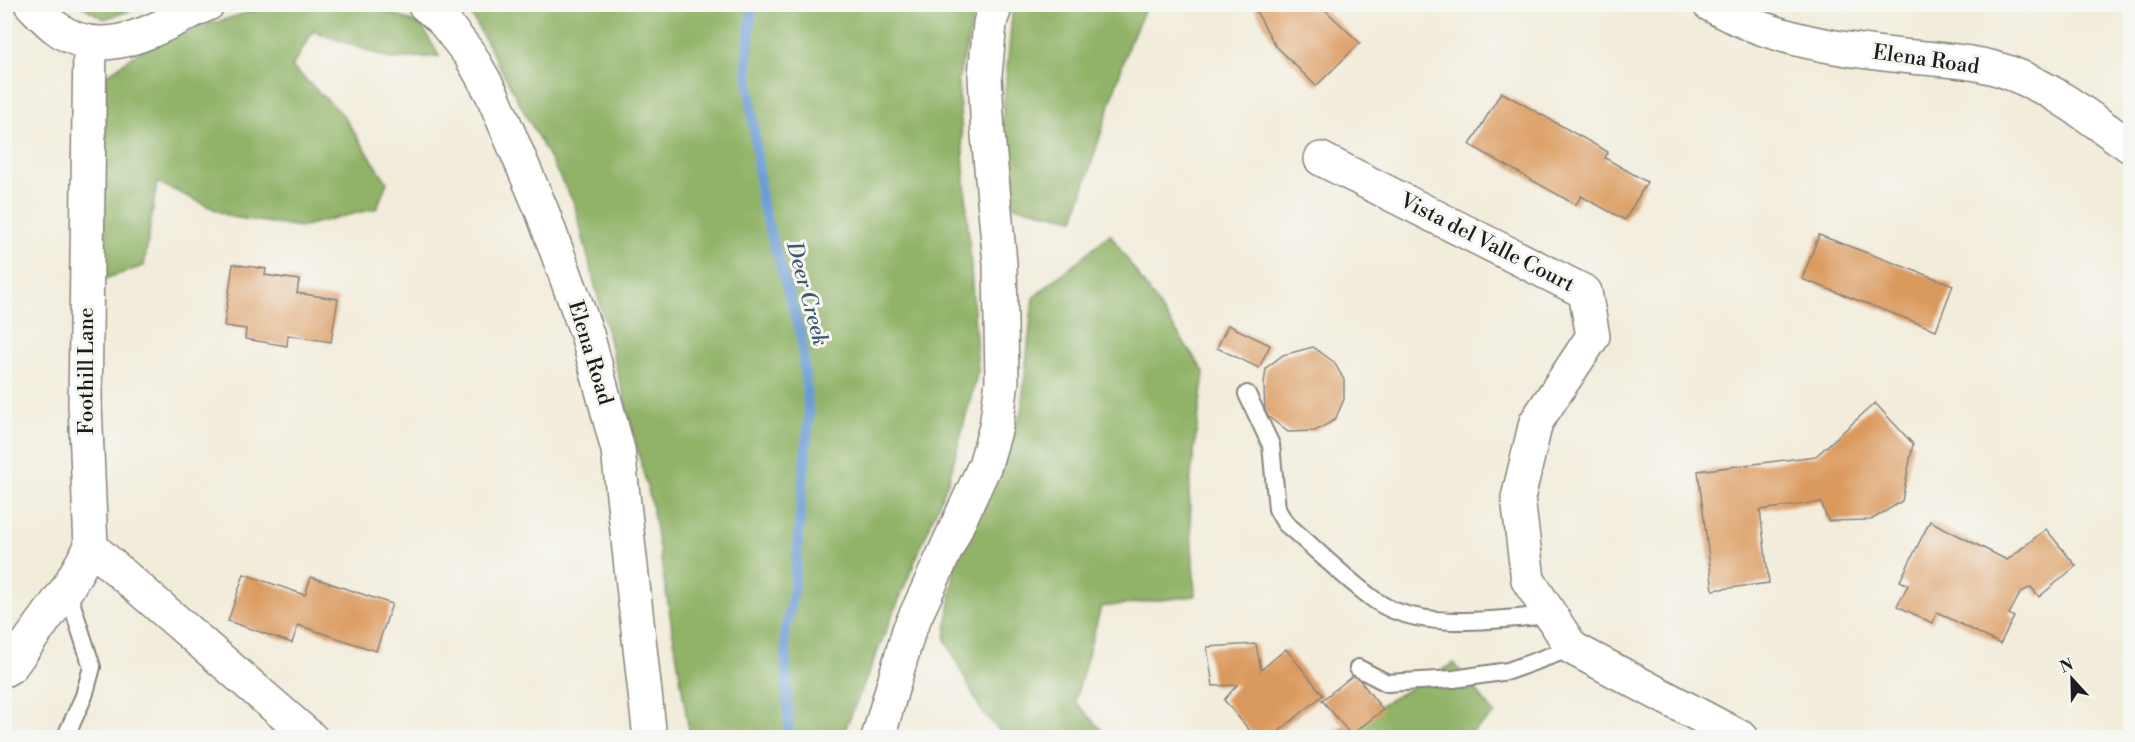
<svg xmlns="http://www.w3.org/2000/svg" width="2135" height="742" font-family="'Libre Bodoni',serif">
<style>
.forest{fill:#91b367;stroke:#566842;stroke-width:1.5}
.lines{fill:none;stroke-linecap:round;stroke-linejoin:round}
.stream{stroke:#6c9cd6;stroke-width:10}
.building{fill:#db9a5d}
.lane-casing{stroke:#87847b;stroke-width:20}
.street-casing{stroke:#87847b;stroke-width:36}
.secondary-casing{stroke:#87847b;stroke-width:36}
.lane{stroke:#fff;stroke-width:16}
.street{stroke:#fff;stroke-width:33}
.secondary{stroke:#fff;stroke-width:33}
.labels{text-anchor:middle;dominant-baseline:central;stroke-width:6;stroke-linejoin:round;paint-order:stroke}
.street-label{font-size:21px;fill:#1c1c1c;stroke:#f6f6f2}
.water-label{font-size:22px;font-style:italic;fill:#405670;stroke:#f6f6f2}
</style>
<rect width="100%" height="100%" fill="#f6f6f2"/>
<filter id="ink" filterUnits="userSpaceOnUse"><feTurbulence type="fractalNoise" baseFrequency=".0167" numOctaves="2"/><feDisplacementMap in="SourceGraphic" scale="12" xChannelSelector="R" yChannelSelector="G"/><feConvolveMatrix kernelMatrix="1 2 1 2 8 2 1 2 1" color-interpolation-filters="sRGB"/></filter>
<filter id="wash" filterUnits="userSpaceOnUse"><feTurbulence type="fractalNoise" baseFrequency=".008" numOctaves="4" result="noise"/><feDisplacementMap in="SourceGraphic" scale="24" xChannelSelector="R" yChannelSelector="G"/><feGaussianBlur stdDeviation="1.35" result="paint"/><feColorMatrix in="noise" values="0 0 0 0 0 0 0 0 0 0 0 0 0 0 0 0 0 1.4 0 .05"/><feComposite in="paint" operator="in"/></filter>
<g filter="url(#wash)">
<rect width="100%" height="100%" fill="#f2ecda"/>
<path class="forest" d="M80 5H150L104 19Z
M272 5H373L422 26 439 56 391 59 313 31 292 67 342 114 387 182 377 208 300 227 231 217 157 182 144 266 104 279 105 76 155 41Z
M466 5H977L958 80 978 371 949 479 842 737H690L652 506 574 203Z
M1013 5H1147L1129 44 1074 219 1013 206 1002 121Z
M1110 234 1204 372 1189 491 1195 596 1101 607 1075 701 1108 737H1005L981 710 945 639 958 541 1021 413 1033 298Z
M1454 663 1495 714 1466 737 1324 738Z"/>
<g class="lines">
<path class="stream" d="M752 4 747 64 762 204 801 336 809 415 794 587 785 633 789 738"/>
</g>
<g id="blocks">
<path class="building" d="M1252 4H1326L1323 8 1360 43 1316 86 1275 45Z
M1501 92 1608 152 1605 158 1647 182 1625 220 1581 196 1576 205 1470 145Z
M1819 235 1953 285 1936 330 1802 279Z
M233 264 266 269 265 275 299 280 297 293 338 299 331 342 288 335 287 346 245 339 246 329 224 326Z
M1228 325 1270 345 1259 368 1217 348Z
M1313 347 1334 362 1344 380V399L1335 420 1315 431 1288 432 1265 414 1264 384 1266 368 1283 355Z
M1875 403 1913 444 1902 501 1871 520 1828 521 1821 502 1760 510 1769 583 1713 590 1698 471 1816 456Z
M1930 521 2007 560 2046 529 2076 566 2039 597 2031 587 2021 592 2009 614 2014 617 2000 644 1937 612 1932 623 1897 606 1908 585 1900 581Z
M244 574 305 595 311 577 392 604 376 651 298 625 292 643 228 621Z
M1256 644 1261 670 1286 649 1323 695 1271 738H1256L1224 700 1237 685 1213 686 1207 647Z
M1355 674 1383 710 1351 735 1322 700Z"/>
</g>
</g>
<g filter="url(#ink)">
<use href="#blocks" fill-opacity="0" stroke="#87847b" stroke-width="1.5"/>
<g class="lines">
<defs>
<path id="lane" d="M1247 394 1271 445 1277 509 1285 523C1315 548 1344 578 1376 601 1421 632 1499 619 1551 615
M1358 668 1387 683 1454 679 1508 671 1572 648
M65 738 84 696 92 667 67 589"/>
<path id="street" d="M1321 159 1585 292 1593 336 1536 422 1518 498 1528 580 1572 648 1742 738
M91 547 311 738
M4 670 11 666 67 589 91 547 85 404 90 43"/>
<path id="secondary" d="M31 4C39 12 47 21 55 27 104 66 160 25 208 4
M424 4 441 18 470 55 492 94 542 211 587 334 618 450 650 738
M1709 4C1765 37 1829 48 1893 55 1932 60 1972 59 2010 73 2058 91 2089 118 2130 146
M878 738 909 630 985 465 996 427 1002 381 1000 263 988 135 985 75 990 23 996 4"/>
</defs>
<use href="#lane" class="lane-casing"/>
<use href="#street" class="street-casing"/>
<use href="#secondary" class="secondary-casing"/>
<use href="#lane" class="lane"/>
<use href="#street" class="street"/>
<use href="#secondary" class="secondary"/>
</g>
</g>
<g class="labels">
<g class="street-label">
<text transform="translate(1926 60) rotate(8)">Elena Road</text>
<text transform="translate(1487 243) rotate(27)">Vista del Valle Court</text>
<text transform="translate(590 353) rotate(73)">Elena Road</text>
<text transform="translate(87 371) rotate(-90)">Foothill Lane</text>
</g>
<g class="water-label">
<text transform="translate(807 294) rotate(75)">Deer Creek</text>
</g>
</g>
<rect width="2135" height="742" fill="none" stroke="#f6f6f2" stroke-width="24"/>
<g transform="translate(2072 679) rotate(338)" stroke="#f6f6f2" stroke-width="4.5" paint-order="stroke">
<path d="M0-4.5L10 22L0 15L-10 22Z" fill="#1c1c1c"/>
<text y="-9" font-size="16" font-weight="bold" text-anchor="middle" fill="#1c1c1c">N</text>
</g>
</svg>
